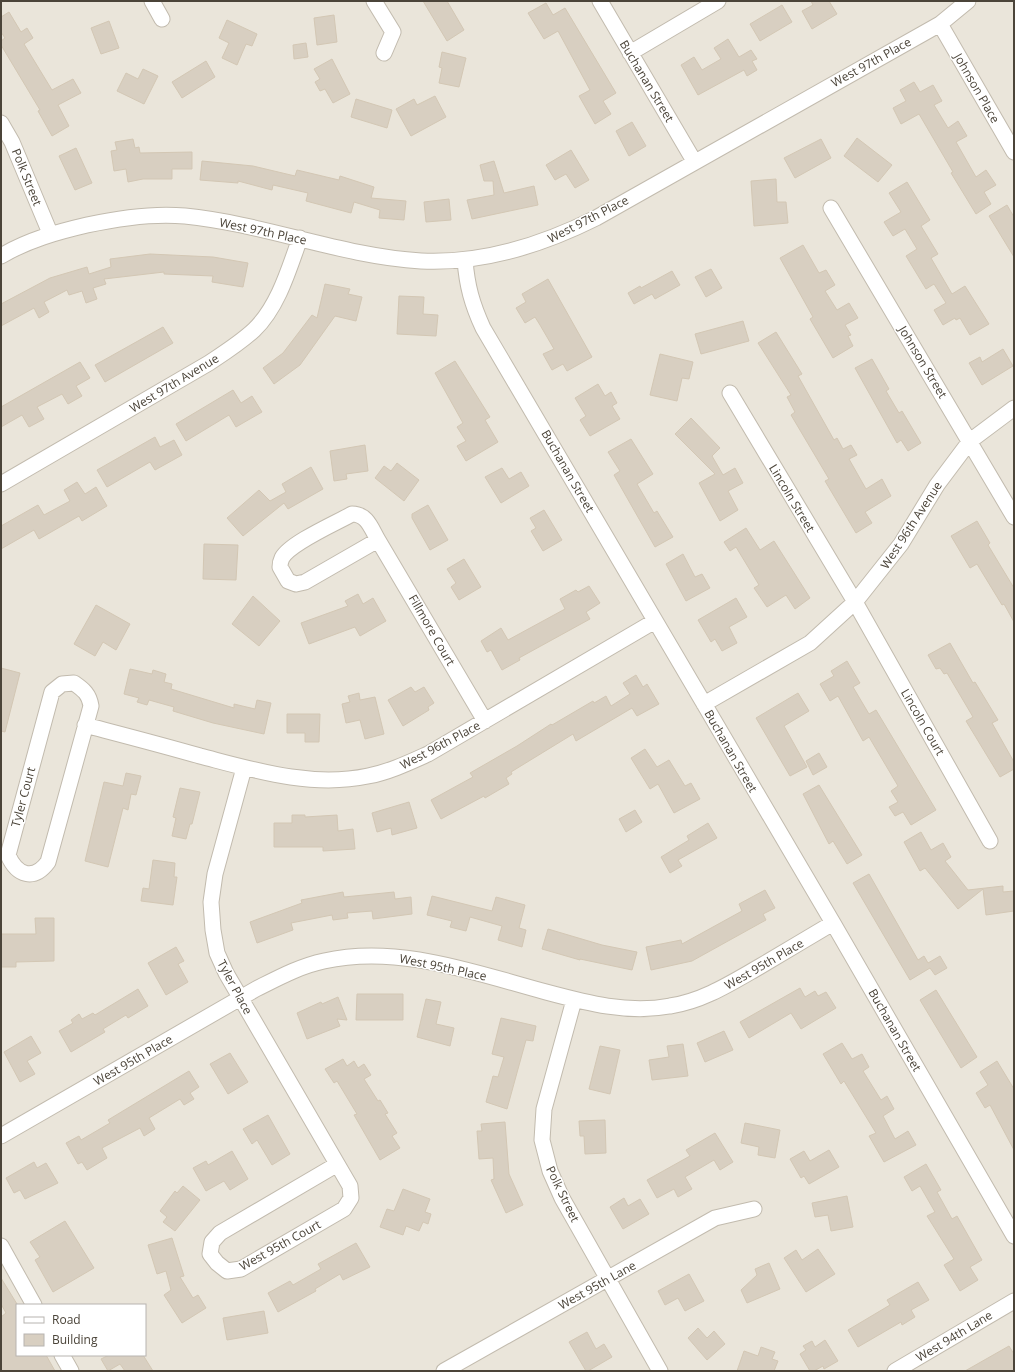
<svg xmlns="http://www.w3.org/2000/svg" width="1015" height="1372" font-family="'Open Sans',sans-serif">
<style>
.residential{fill:#eae5da;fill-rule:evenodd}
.building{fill:#d8cfc1;stroke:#d3c7b4}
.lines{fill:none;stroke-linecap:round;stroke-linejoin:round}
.minor-casing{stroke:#c2bbae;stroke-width:17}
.minor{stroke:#fff;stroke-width:15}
.labels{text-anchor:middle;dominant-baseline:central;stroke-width:3;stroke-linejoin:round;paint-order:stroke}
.street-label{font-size:12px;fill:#4b4439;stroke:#fff}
</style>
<rect width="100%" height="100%" fill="#f6f3ec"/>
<path class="residential" d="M1 1H1014V1371H1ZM17 1305H145V1355H17Z"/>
<path class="building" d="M423 1H447L464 30 447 41Z
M811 1H829L837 14 812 29 802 11 813 5Z
M546 3 553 15 565 8 616 93 603 101 611 114 595 124 579 96 590 90 558 31 544 39 528 13Z
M782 5 792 22 760 41 750 24Z
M9 12 21 32 27 28 33 38 24 44 52 90 73 79 81 93 58 105 69 126 52 136 38 111 40 110 1 45V41L5 38 1 32V17Z
M334 15 337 42 317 45 314 18Z
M227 20 257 34 252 46 246 44 237 65 222 58 229 43 219 38Z
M109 21 119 48 101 54 91 28Z
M728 39 739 57 751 50 757 59 752 61 757 70 747 76 744 70 698 95 681 65 694 57 702 70 721 59 714 48Z
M306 43 308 57 294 59 293 45Z
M442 52 466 58 459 87 439 83 442 68 439 67Z
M332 59 350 94 333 103 325 89 320 91 315 82 320 79 314 69Z
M206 61 215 77 182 98 172 82Z
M143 69 158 76 144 104 117 91 126 73 138 79Z
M914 82 920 92 933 85 942 101 934 105 948 128 958 121 967 136 956 142 976 177 986 170 996 185 984 192 991 204 976 214 951 173 953 172 919 114 901 124 893 108 906 101 900 90Z
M435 96 446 117 411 136 396 109 414 99 417 105Z
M356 99 392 110 387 128 351 117Z
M632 122 646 146 629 156 616 131Z
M857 138 892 165 878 182 844 156Z
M133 139 135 148 139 147 140 153 192 152V169H172V179H143L128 182 126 169 114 171 111 151 117 150 115 142Z
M821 139 831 158 795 178 784 158Z
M76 148 92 183 75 190 59 156Z
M571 150 589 180 575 188 566 174 555 180 546 165Z
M202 161 253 166 295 176 297 170 339 180 340 176 374 187 371 198 406 201 404 220 379 218 380 210 354 202 351 213 306 201 308 193 273 185 272 190 238 181V183L200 180Z
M494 161 504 193 534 186 538 205 472 219 467 200 494 195 493 181H484L480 165Z
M776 179 777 202H786L788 223 754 226 751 181Z
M907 182 930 220 921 226 938 254 931 258 952 294 965 286 989 324 970 335 960 318 956 320 955 318 943 325 934 310 946 303 934 284 926 289 906 256 917 249 905 229 893 236 884 222 901 212 889 193Z
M449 199 451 220 426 222 424 202Z
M1007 205 1014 217V257L989 216Z
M803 245 819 273 826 270 835 285 825 291 837 310 849 303 858 318 845 325 851 335 848 336 853 346 833 358 810 319 813 317 780 258Z
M150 254 213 257 248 263 243 287 212 282 213 276 164 274V272L104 279 106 284 93 288 97 299 86 303 82 291 69 295 67 290 44 302 49 312 39 318 34 308 1 326V304L50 278 87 267 89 274 111 267 110 259Z
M711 269 722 288 706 297 695 277Z
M672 271 680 285 655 299 652 294 634 304 628 293 640 286 641 288Z
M548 279 592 357 567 371 563 364 552 370 543 354 554 349 540 325 535 317 525 323 516 308 526 302 522 294Z
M325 284 350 289 348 294 362 297 356 321 335 316 300 365 274 384 263 368 283 353 312 315 317 318Z
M399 296 424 297 423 314 438 315 436 336 397 334Z
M743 321 749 341 701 354 695 334Z
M163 327 173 343 105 382 95 365Z
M776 332 802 374 798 376 834 440 837 438 843 449 851 445 857 455 849 459 866 489 882 479 891 496 865 512 872 523 856 533 825 481 829 479 791 415 795 412 787 397 791 395 758 343Z
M1003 349 1013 366 982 385 969 363 980 357 982 362Z
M660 354 693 362 689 379 682 378 677 401 650 395Z
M872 359 889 389 886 391 899 413 902 411 921 443 908 451 901 440 897 443 855 368Z
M455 361 490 417 485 420 498 442 466 461 457 446 466 441 457 427 463 423 435 373Z
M80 362 90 378 76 386 82 396 68 404 62 394 37 407 44 419 29 427 22 415 1 427V407Z
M598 384 605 396 611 392 617 403 612 406 620 419 590 436 580 420 586 416 575 398Z
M233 390 241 403 252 396 262 412 236 427 229 415 186 441 176 424Z
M691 418 720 448 712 456 723 475 735 468 743 483 728 491 738 510 720 521 699 483 715 474 675 434Z
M155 437 160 447 174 440 182 455 155 470 150 462 107 487 97 470Z
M631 439 653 474 637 484 654 513 657 511 673 537 655 547 614 475 620 471 608 452Z
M365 445 368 471 346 474 347 479 334 481 330 451Z
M397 463 419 480 404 501 375 478 384 466 391 471Z
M311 467 323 489 288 509 284 503 243 536 227 518 259 490 270 501 286 492 282 484Z
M502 468 509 479 521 472 529 486 501 503 485 477Z
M77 482 85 494 96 487 107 506 82 521 79 516 39 539 34 530 1 549V526L38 505 44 515 70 501 64 490Z
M428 505 448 540 430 550 412 518V514Z
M544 510 562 540 543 551 531 531 536 528 530 518Z
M977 521 990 543 988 545 1014 588V622L1004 604 1002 605 977 564 970 568 951 536Z
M746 528 760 550 774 541 810 598 795 609 786 595 767 607 754 588 759 585 736 547 730 551 724 542Z
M204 544 238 545 236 580 203 579Z
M683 554 695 577 702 574 710 588 686 601 666 564Z
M464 559 481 587 459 600 451 587 456 583 447 569Z
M589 586 600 603 586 612 590 619 519 658 520 660 502 670 491 650 487 652 481 641 501 628 508 640 565 609 560 599 576 590 578 592Z
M358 594 363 604 373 598 386 621 360 636 355 627 309 644 301 623 348 606 345 601Z
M253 596 280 621 259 646 232 624Z
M736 598 747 617 729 627 737 643 722 651 715 639 711 642 698 620Z
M96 605 130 624 116 650 103 642 95 656 74 644Z
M950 643 973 683 975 682 998 720 992 723 1014 762V769L1000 777 966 721 973 717 947 673 944 674 940 668 936 669 928 655Z
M847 661 860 683 853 687 869 714 876 710 936 810 911 825 903 812 895 816 889 807 898 802 891 791 898 786 869 737 863 741 838 696 830 701 820 684 834 676 831 671Z
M1 668 20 673 5 732 1 731Z
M130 669 152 674 153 670 166 674 164 682 172 684 171 689 234 708V704L255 709 257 700 271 703 264 734 213 723 173 711 174 707 149 700 147 705 137 702 139 698 124 694Z
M636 675 643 687 647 684 659 704 637 716 632 708 576 741 573 734 511 772 512 774 506 778 509 784 485 798 484 796 441 819 431 800 473 777 470 773 517 746 551 724 552 725 593 701 594 703 606 696 611 706 630 694 623 683Z
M411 687 415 692 424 687 434 703 428 707 429 710 403 726 388 700Z
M359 693 360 700 375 697 384 734 365 739 360 720 346 723 342 704 350 702 348 696Z
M798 693 809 711 784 726 807 767 790 776 756 718Z
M287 714H320L319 742H305V733H287Z
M645 749 657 767 669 760 685 786 691 783 700 799 674 813 658 784 650 789 631 758Z
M819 753 827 767 813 775 806 761Z
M126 773 141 776 136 795 131 794 128 810 123 808 108 867 85 861 104 782 123 786Z
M819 785 862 855 847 864 833 841 829 844 803 794Z
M180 788 200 792 192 824H190L186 839 172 836 176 818 173 817Z
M409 802 417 828 392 835 391 828 377 832 372 813Z
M635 810 642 822 626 832 619 819Z
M292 815H305V817L337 815 338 831 353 829 355 849 323 851V847H274V823H292Z
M708 823 717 838 678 860 682 866 670 873 661 857 689 840 687 836Z
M921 832 931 850 943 843 951 857 945 861 968 890 1003 886V892L1014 891V911L986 915 983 889 958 909 925 868 920 871 904 842Z
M153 860 175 863 174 877H177L173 905 141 901 143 888 149 889Z
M869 874 918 960 924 956 928 963 940 956 947 968 935 975 930 968 910 980 853 883Z
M765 890 775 908 763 914 766 920 692 961 651 970 646 947 681 940 682 944 742 911 739 904Z
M343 892 344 897 394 892 395 899 411 897 412 914 373 919 372 911 347 913 348 918 333 920 332 915 291 923 293 930 257 943 250 922 302 903 301 900Z
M432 896 492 911 496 897 525 905 519 928 526 930 522 947 498 940 502 926 470 917 466 931 450 927 452 921 427 915Z
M35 918H54V961L16 962V967H1V934H36Z
M548 929 602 945 637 952 632 970 580 959V960L542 949Z
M176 947 184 961 178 964 188 982 166 995 148 963Z
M800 988 805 997 815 991 818 996 826 992 836 1008 801 1029 791 1013 749 1038 740 1022Z
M138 989 148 1006 128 1018 126 1015 103 1029 105 1032 71 1052 59 1031 73 1023 71 1020 79 1014 82 1019 93 1013 95 1015Z
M936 990 977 1057 961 1068 920 1000Z
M357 994H403V1020H356Z
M338 997 347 1020 337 1019 340 1026 307 1039 297 1013 321 1002 322 1004Z
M426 999 441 1002 436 1024 454 1028 450 1046 417 1037Z
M501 1018 536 1026 533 1041 526 1040 507 1109 486 1102 493 1076 498 1077 504 1057 492 1054Z
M724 1031 733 1050 705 1062 697 1043Z
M31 1036 41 1053 27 1061 35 1074 20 1082 4 1052Z
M842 1043 852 1059 862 1054 869 1067 863 1071 881 1100 887 1096 894 1109 883 1116 895 1139 908 1131 916 1145 884 1162 869 1136 876 1133 844 1081 841 1084 823 1054Z
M683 1044 688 1076 652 1080 649 1060 669 1057 667 1046Z
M600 1046 620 1050 610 1094 589 1089Z
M230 1053 248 1082 228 1094 210 1064Z
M343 1059 347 1066 354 1061 358 1068 364 1064 371 1075 364 1079 378 1101 380 1100 388 1113 385 1114 397 1133 392 1136 400 1148 380 1160 354 1115 357 1114 337 1081 334 1083 325 1069Z
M997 1061 1014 1089V1150L990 1105 985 1108 976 1093 988 1085 980 1072Z
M189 1071 199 1087 190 1093 194 1099 184 1105 180 1099 149 1118 155 1129 144 1136 140 1128 102 1148 107 1158 87 1170 82 1162 78 1164 66 1143 79 1136 81 1140 110 1123 108 1120Z
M268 1115 290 1154 272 1165 257 1140 252 1144 243 1129Z
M605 1120 606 1153 585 1154 584 1136H580L579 1121Z
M505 1122 509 1174 523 1205 506 1213 491 1180 494 1179 493 1158 479 1159 477 1131H482L481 1124Z
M745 1123 780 1130 775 1158 758 1155 759 1147 741 1143Z
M715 1133 733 1162 720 1170 714 1160 685 1177 692 1189 678 1197 674 1189 657 1198 647 1180 690 1156 686 1150Z
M829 1150 839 1167 809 1184 804 1176 801 1178 790 1159 804 1151 810 1161Z
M232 1151 248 1179 230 1190 224 1181 206 1191 193 1168 206 1161 208 1165Z
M34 1162 37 1168 46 1163 58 1183 25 1199 20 1190 14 1193 6 1178Z
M926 1164 941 1190 937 1192 952 1219 957 1216 982 1260 970 1267 978 1280 960 1291 944 1265 954 1259 927 1216 935 1212 920 1186 912 1191 904 1177Z
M183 1186 200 1200 175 1231 163 1222 167 1217 160 1211 175 1191 177 1193Z
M403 1189 430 1199 425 1212 431 1214 428 1224 423 1222 419 1231 406 1226 403 1235 380 1227 387 1209 394 1211Z
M847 1196 853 1227 831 1231 828 1215 815 1217 812 1203Z
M624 1198 628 1206 640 1199 649 1214 623 1229 610 1207Z
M65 1221 94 1268 53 1292 35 1260 40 1257 30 1242Z
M172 1238 184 1276 180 1277 193 1298 198 1295 206 1308 182 1323 164 1295 171 1290 166 1271 157 1274 148 1245Z
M356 1243 370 1267 343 1280 340 1274 315 1289 316 1291 278 1312 268 1293 290 1281 293 1285 321 1269 318 1264Z
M818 1249 835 1274 806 1292 784 1258 796 1250 802 1260Z
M769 1263 780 1289 747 1303 741 1290 757 1275 755 1269Z
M689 1274 704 1301 685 1311 678 1298 665 1305 658 1291Z
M1 1278 17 1304V1355H46L55 1371H1V1317L6 1313 1 1304Z
M918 1282 929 1300 911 1310 915 1317 902 1325 901 1322 858 1347 848 1330 890 1305 887 1300Z
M264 1311 268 1333 227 1340 223 1318Z
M698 1328 707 1338 714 1331 725 1344 707 1360 688 1338Z
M587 1332 596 1349 604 1344 612 1357 588 1371H586L569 1342Z
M825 1340 838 1361 824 1369 823 1366 814 1371H810L800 1354 806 1350 803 1346 812 1341 815 1347Z
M1009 1346 1014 1354V1371H965Z
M761 1347 775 1352 772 1359 778 1361 774 1371H737L744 1351 758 1356Z
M109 1355H143L153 1371H125L120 1364 108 1371 101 1359Z"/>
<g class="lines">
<defs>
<path id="minor" d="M152 1 162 19
M374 1 393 32 384 53
M600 1 694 161
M940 24 1014 152
M630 53 718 1
M1 123 12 142 50 233
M831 208 1014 517
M1 256C28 240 57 232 87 225 119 218 153 213 185 216 265 224 341 256 421 261 482 264 542 245 596 218L940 24 968 1
M465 260C467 286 472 304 483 328L833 923 1014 1236
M730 393 855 602 990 841
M1 484 209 363C224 353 240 343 254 330 278 307 289 269 300 238
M378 540 305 582 296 584 288 581 280 567C280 564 281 560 282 558 290 543 336 523 352 514 367 514 371 528 378 540L485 721
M74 683C84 690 89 694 91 706L48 862C34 881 17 876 8 855L52 692 62 684Z
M704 704 810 643 855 602 901 544 937 485 970 441 1014 408
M85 725C123 735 162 745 200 756 254 770 311 788 368 776 389 772 408 763 428 754L655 621
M244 768 215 874 211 902 213 930 217 953 226 973 350 1186 351 1198 344 1209 241 1269 227 1271 217 1263 210 1254 212 1242 220 1233 336 1165
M574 1000 544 1109 542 1140 550 1171 562 1198 660 1371
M1 1136 256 989C278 978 300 966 324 961 398 944 475 973 546 992 587 1003 628 1014 670 1006 703 1001 731 983 759 967 784 952 808 938 833 923
M1 1246 34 1305
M62 1355 71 1371
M444 1371 715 1218 754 1209
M895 1371 1014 1301"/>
</defs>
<use href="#minor" class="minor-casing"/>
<use href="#minor" class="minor"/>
</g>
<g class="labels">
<g class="street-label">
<text transform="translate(871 62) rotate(-29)">West 97th Place</text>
<text transform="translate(647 81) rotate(59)">Buchanan Street</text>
<text transform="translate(977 88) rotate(60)">Johnson Place</text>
<text transform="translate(27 177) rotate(68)">Polk Street</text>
<text transform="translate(588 219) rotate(-27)">West 97th Place</text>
<text transform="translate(263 231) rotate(12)">West 97th Place</text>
<text transform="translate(923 362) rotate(59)">Johnson Street</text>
<text transform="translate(174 383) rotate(-31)">West 97th Avenue</text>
<text transform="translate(568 471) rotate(60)">Buchanan Street</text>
<text transform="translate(792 498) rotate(59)">Lincoln Street</text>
<text transform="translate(911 525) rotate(-57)">West 96th Avenue</text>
<text transform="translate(432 630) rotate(60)">Fillmore Court</text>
<text transform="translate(923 722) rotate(60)">Lincoln Court</text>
<text transform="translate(440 745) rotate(-28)">West 96th Place</text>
<text transform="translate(731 751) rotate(60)">Buchanan Street</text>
<text transform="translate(23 797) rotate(-75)">Tyler Court</text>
<text transform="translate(764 964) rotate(-30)">West 95th Place</text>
<text transform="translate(443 967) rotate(12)">West 95th Place</text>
<text transform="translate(235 987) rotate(62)">Tyler Place</text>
<text transform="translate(895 1030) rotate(60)">Buchanan Street</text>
<text transform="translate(133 1060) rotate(-30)">West 95th Place</text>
<text transform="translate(563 1194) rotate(64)">Polk Street</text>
<text transform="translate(280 1245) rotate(-29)">West 95th Court</text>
<text transform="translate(597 1285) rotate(-29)">West 95th Lane</text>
<text transform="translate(954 1336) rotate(-31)">West 94th Lane</text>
</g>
</g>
<rect width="1015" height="1372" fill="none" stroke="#4b4439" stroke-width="4"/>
<rect x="16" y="1304" width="130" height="52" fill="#ffffff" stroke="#b7b4b0"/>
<rect x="24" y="1317" width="20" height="6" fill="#ffffff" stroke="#b7b4b0"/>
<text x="52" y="1324" font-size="12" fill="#4b4439">Road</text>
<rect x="24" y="1334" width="20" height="12" fill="#d8cfc1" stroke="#b7b4b0"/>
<text x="52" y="1344" font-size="12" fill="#4b4439">Building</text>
</svg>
